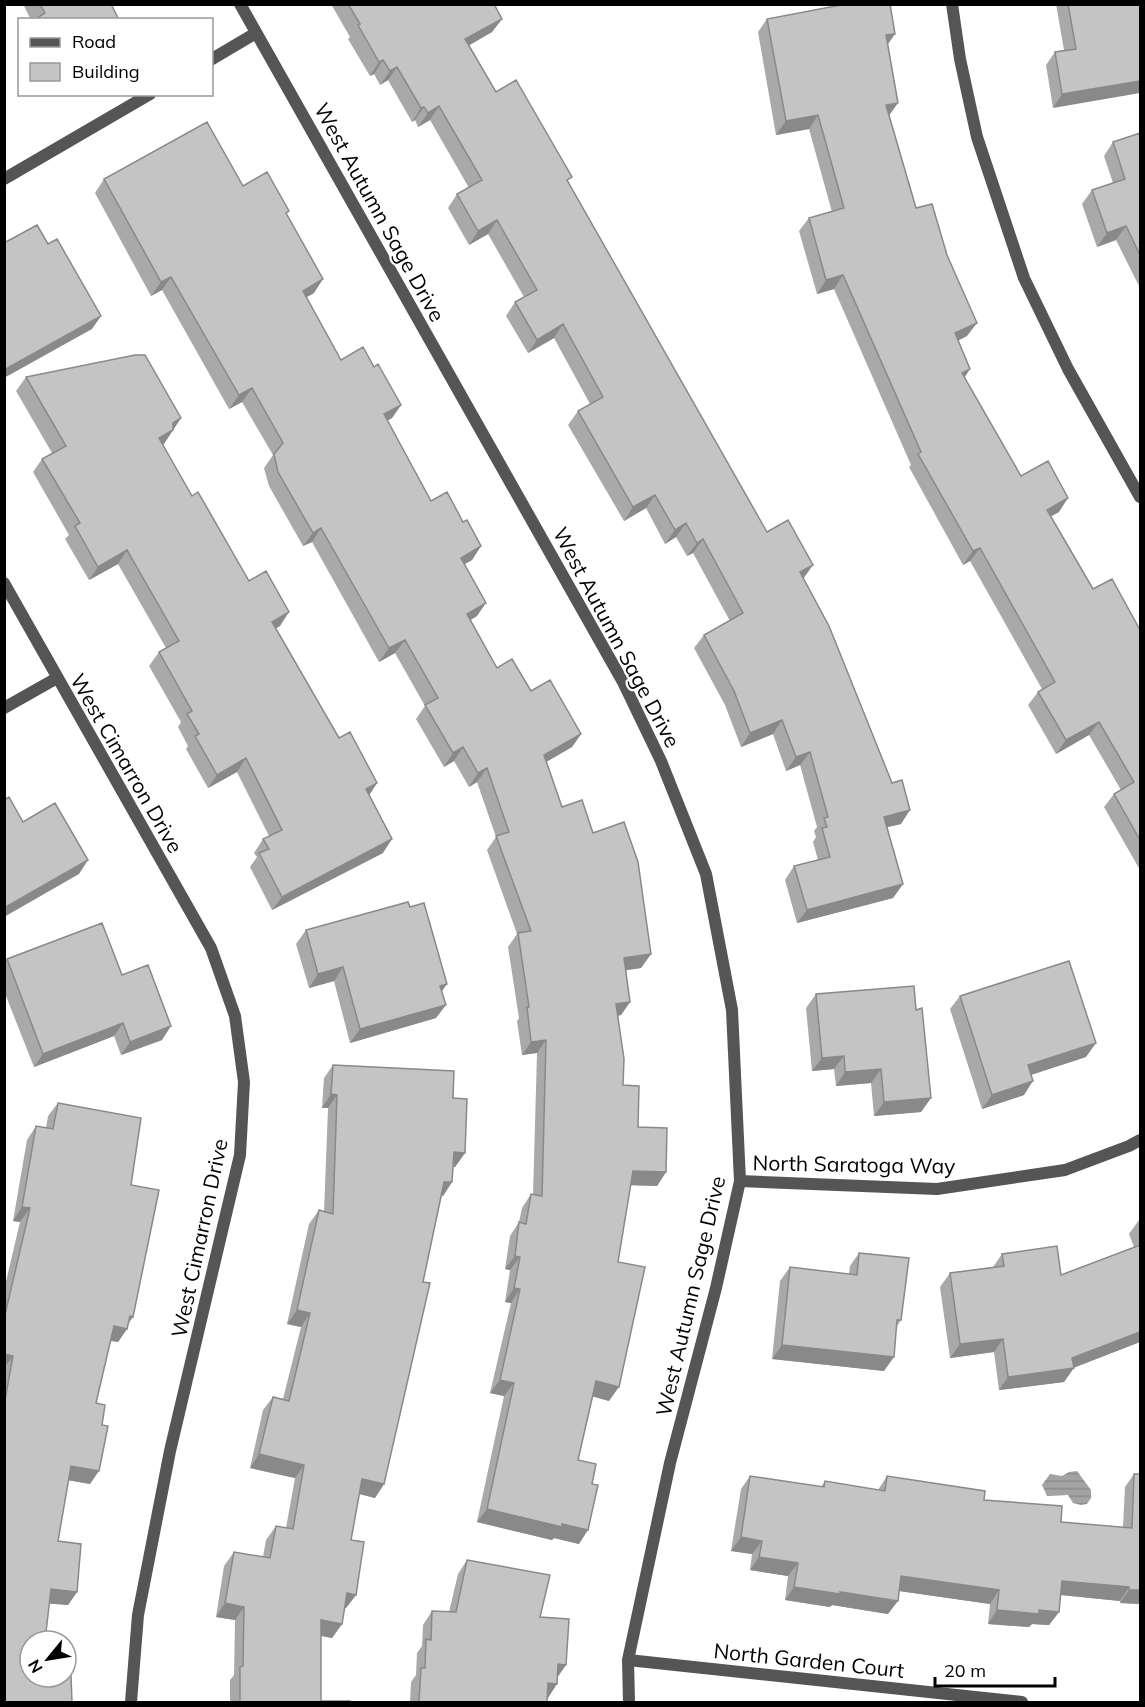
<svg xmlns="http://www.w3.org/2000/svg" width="1145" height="1707" font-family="Mulish,sans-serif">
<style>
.water{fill:url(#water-rules)}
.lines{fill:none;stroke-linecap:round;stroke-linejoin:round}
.street{stroke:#555;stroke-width:12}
.wall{fill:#a9a9a9}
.shaded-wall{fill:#898989}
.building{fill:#c4c4c4;stroke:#898989;stroke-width:1.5}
.labels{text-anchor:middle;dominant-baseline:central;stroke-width:4.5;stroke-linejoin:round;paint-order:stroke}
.street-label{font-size:21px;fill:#000;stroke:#fff}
</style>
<defs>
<pattern id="water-rules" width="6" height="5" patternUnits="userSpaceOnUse" patternTransform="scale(1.5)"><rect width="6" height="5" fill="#a3a3a3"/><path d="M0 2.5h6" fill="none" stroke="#8b8b8b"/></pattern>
</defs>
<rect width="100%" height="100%" fill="#fff"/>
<path class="water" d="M1077 1471 1091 1490V1498L1087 1504 1081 1505 1073 1503 1068 1495 1047 1496 1042 1485 1050 1474 1062 1476 1069 1472Z"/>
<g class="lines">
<path class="street" d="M240 4 623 682 661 761 706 874 732 1010 740 1181 716 1288 670 1463 628 1660 629 1702
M952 4 960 59 977 137 1024 278 1068 369 1140 497
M212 59 256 33
M4 179 150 94
M4 583 211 948 235 1016 244 1082 240 1155 170 1451 138 1615 131 1702
M4 708 57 678
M740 1181 937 1189 1065 1170 1129 1146 1140 1140
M628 1660 1022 1702"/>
</g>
<path class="wall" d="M23 4H111L119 20H31Z
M331 4H494L502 19 492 32 469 45 496 92 568 183 767 532 803 579 901 824 887 827 903 884 893 898 797 923 785 880 794 866 818 860 813 842 816 837 814 831 817 827 800 765 786 771 773 734 741 747 725 705 694 648 704 635 730 621 693 553 687 556 676 537 665 544 646 508 624 521 568 425 578 411 590 404 554 338 528 353 506 316 515 302 524 297 488 234 469 245 448 208 457 194 469 188 430 120 418 127 415 120 412 122 388 80 380 85 374 74 370 76 348 39 350 37Z
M1056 4H1140L1053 108 1046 65 1055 52 1064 50Z
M767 19 887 45 889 116 916 208 967 336 958 341 964 378 1021 476 1059 512 1051 516 1093 589 1140 630V870L1104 807 1114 794 1121 790 1089 735 1056 754 1028 705 1038 692 1042 689 970 561 963 565 909 467 911 465 834 289 817 294 799 231 809 218 832 212 809 129 776 135 758 32Z
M1140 133V288L1116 240 1097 247 1082 204 1092 190 1113 183 1104 156 1113 142Z
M104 179 243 186 287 214 314 293 306 297 341 360 374 367 401 405 392 418 387 421 431 501 463 522 481 546 472 560 464 564 477 616 471 620 497 668 531 691 581 734 572 747 546 762 562 807 593 833 651 954 641 968 626 970 630 1002 621 1015 618 1016 623 1085 638 1127 666 1172 657 1186 631 1185 618 1262 609 1401 593 1396 578 1460 579 1544 554 1538 552 1540 477 1522 504 1396 490 1393 511 1303 505 1302 510 1270 505 1269 510 1236 519 1222 522 1208 531 1194 533 1195 537 1053 522 1055 517 1021 519 1018 508 947 517 934 487 850 496 837 477 782 469 787 454 761 444 767 416 719 425 706 395 653 379 662 312 542 303 546 269 486 264 468 273 455 242 402 229 409 162 290 151 296 95 193Z
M26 377 181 418 162 444 192 496 280 626 276 628 339 738 377 783 369 795 383 853 272 910 250 867 257 857 254 853 263 839 269 836 237 772 208 788 186 749 188 746 178 727 181 722 149 666 159 652 166 648 118 564 89 580 65 539 69 535 33 472 42 459 52 453 16 391Z
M306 930 442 991 436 1018 350 1043 334 981 309 988 296 944Z
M7 959 122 975 162 1040 121 1055 114 1036 34 1067 4 991V963Z
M816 994 916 1010 931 1098 921 1112 874 1116 871 1083 836 1086 834 1069 812 1071 806 1008Z
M960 996 1086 1057 1031 1075 1024 1095 982 1109 950 1009Z
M333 1065 453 1098 465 1153 455 1167H453L452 1182 443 1196 442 1195 423 1282 384 1484 375 1498 359 1494 351 1540 356 1595 346 1608H345L342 1624 332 1638 321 1636V1701L350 1702H230V1680L234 1675 235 1620 216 1617 224 1566 234 1552 263 1557 266 1540 276 1526 286 1528 295 1478 250 1468 263 1410 273 1397 283 1399 301 1327 287 1324 309 1224 319 1210 324 1212 328 1108H322L324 1078Z
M58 1103 131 1185 128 1324 127 1329 118 1342 110 1341 96 1403 90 1484 68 1480 58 1541 77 1592 68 1605 49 1603 30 1677 4 1702V1290L20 1222 13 1221 27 1140 36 1126 46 1128 48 1116Z
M1139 1220H1140V1342L1073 1368 1064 1382 999 1390 994 1352 950 1358 940 1287 950 1273 993 1267 1002 1254 1061 1275 1134 1247 1129 1234Z
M859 1253 901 1320 897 1326 884 1371 772 1359 780 1281 790 1267 849 1274 850 1266Z
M1134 1474H1140V1604L1120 1603V1601L1060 1595 1059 1612 1049 1625 1032 1624 1029 1627 988 1624 990 1604 899 1591 888 1614 832 1605 830 1607 785 1600 788 1576 750 1570 752 1554 731 1551 741 1489 750 1476 821 1487 825 1481 878 1490 887 1476 984 1500 1061 1522 1123 1527 1125 1487Z
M467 1560 540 1617 557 1678 547 1698V1702H410L411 1682 416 1675 417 1653 422 1646 423 1625 432 1611 449 1612 458 1574Z"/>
<path class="shaded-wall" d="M502 19 492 32 456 53 465 39Z
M895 34 886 47V35Z
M383 60 374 74 370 76 379 62Z
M397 67 388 80 380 85 390 71Z
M1140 81V93L1053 108 1062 94Z
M898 103 888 117 886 105Z
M439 106 430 120 418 127 428 113Z
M424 107 415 120 412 122 421 108Z
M818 115 809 129 776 135 786 121Z
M497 220 488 234 469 245 478 231Z
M1126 226 1116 240 1097 247 1107 233Z
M843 275 834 289 817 294 826 280Z
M171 277 162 290 151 296 161 282Z
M323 279 314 293 293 305 303 291Z
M101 316 92 329 4 378V370Z
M977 323 967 336 945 346 955 333Z
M563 324 554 338 528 353 537 340Z
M970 369 961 383 962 373Z
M252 388 242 402 229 409 239 395Z
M401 405 392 418 374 428 384 414Z
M181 418 164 444 149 452 159 438 173 423Z
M655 495 646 508 624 521 633 507Z
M1068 498 1059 512 1037 524 1047 510Z
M686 523 676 537 665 544 675 530Z
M321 528 312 542 303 546 313 533Z
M703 539 693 553 687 556 697 543Z
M481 546 472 560 451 572 461 558Z
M980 548 970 561 963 565 973 551Z
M127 550 118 564 89 580 98 567Z
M813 565 803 579 800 572Z
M486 603 477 616 458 627 467 614Z
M289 612 280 626 262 636 272 622Z
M405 640 395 653 379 662 389 648Z
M782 720 773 734 741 747 750 733Z
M1099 722 1089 735 1056 754 1066 740Z
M581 734 572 747 534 769 544 755Z
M463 747 454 761 444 767 453 753Z
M810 752 800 765 786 771 796 757Z
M246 758 237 772 208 788 217 775Z
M487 768 477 782 469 787 478 773Z
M377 783 368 797 366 789Z
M910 810 901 824 875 830 884 817Z
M392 839 383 853 272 910 282 897Z
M88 860 79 874 4 917V908Z
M903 884 893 898 797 923 807 910Z
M651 954 641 968 614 972 624 958Z
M343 967 334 981 309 988 318 974Z
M447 984 438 997 440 986Z
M630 1002 621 1015 607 1017 616 1004Z
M446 1005 436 1018 350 1043 360 1029Z
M123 1023 114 1036 34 1067 43 1054Z
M171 1026 162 1040 121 1055 130 1042Z
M546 1040 537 1053 522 1055 531 1042Z
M1096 1043 1086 1057 1018 1079 1028 1065Z
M844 1056 834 1069 812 1071 822 1058Z
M881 1069 871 1083 836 1086 845 1072Z
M1033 1081 1024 1095 982 1109 992 1095Z
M331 1094 337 1095 328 1108H322Z
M931 1098 921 1112 874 1116 884 1102Z
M454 1152 465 1153 455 1167 444 1166Z
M633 1171 666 1172 657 1186 624 1185Z
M444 1182H452L443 1196 435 1195Z
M22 1207 30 1208 20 1222 13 1221Z
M515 1256 520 1257 510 1270 505 1269Z
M514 1288 520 1289 511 1303 505 1302Z
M297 1310 310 1313 301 1327 287 1324Z
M130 1316 133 1317 125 1328 127 1329 118 1342 104 1339 114 1326Z
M1140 1332V1342L1073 1368H1074L1064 1382 999 1390 1008 1377 1072 1358Z
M1003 1339 994 1352 950 1358 960 1344Z
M782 1345 894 1357 884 1371 772 1359Z
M4 1354 13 1356 4 1368Z
M500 1380 514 1383 504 1396 490 1393Z
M596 1381 619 1387 609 1401 587 1395Z
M259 1454 304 1465 295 1478 250 1468Z
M71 1466 99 1471 90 1484 61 1479Z
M362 1479 384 1484 375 1498 352 1492Z
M487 1509 588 1530 579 1544 554 1538 552 1540 477 1522Z
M741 1537 762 1541 752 1554 731 1551Z
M759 1557 798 1563 788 1576 750 1570Z
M901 1576 999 1590 990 1604 892 1590Z
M1062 1581 1129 1587 1120 1601 1052 1594Z
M794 1587 840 1592 898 1601 888 1614 832 1605 830 1607 785 1600Z
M51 1589 77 1592 68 1605 41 1603Z
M1129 1590H1140V1604L1120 1603Z
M347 1593 356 1595 346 1608 337 1607Z
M225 1603 244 1607 235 1620 216 1617Z
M997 1610H1039L1059 1612 1049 1625 1032 1624 1029 1627 988 1624Z
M321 1620 342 1624 332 1638 312 1634Z
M558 1664 566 1665 557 1678Z
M548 1683 557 1684 548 1698 538 1697Z"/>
<path class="building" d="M40 4H111L119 20H34L45 13Z
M348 4H494L502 19 465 39 496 92 516 80 572 177 567 180 767 532 788 520 813 565 800 572 829 626 892 783 902 780 910 810 884 817 903 884 807 910 794 866 830 857 822 828 827 827 824 818 828 817 810 752 796 757 782 720 750 733 734 691 704 635 743 613 703 539 697 543 686 523 675 530 655 495 633 507 578 411 603 397 563 324 537 340 515 302 537 290 497 220 478 231 457 194 482 180 439 106 428 113 424 107 421 108 397 67 390 71 383 60 379 62 358 25 360 24Z
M846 4H890L895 34 886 35 898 103 886 105 916 208 932 204 947 255 977 323 955 333 970 369 962 373 1021 476 1048 461 1068 498 1047 510 1093 589 1112 579 1140 630V840L1114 794 1134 782 1099 722 1066 740 1038 692 1055 682 980 548 973 551 918 454 921 452 843 275 826 280 809 218 844 208 818 115 786 121 767 19Z
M1068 4H1140V81L1062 94 1055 52 1076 49Z
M207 122 243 186 267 172 289 211 286 213 323 279 303 291 341 360 363 347 374 367 378 364 401 405 384 414 431 501 447 492 463 522 467 520 481 546 461 558 486 603 467 614 497 668 512 659 531 691 550 680 581 734 544 755 562 807 582 800 593 833 624 822 638 862 651 954 624 958 630 1002 616 1004 624 1059 623 1085 639 1086 638 1127 667 1128 666 1172 633 1171 618 1262 645 1267 619 1387 596 1381 578 1460 596 1464 592 1484 598 1485 588 1530 562 1524V1527L487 1509 514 1383 500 1380 520 1289 514 1288 520 1257 515 1256 519 1222 526 1224 531 1194 542 1196 546 1040 531 1042 527 1007H529L518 933 531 931 496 836 509 832 487 768 478 773 463 747 453 753 425 705 438 698 405 640 389 648 321 528 313 533 278 472 274 454 283 443 252 388 239 395 171 277 161 282 104 179Z
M1140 133V255L1126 226 1107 233 1092 190 1125 179 1113 142Z
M37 225 48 244 57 239 101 316 4 370V243Z
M135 355H145L181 418 173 423V430L159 438 192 496 198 492 249 581 266 571 289 612 272 622 339 738 350 732 377 783 366 789 392 839 282 897 259 853 269 849 263 839 282 830 246 758 217 775 195 736 199 734 187 714 192 711 159 652 179 641 127 550 98 567 75 526 80 523 42 459 66 446 26 377Z
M9 797 23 822 55 803 88 860 4 908V800Z
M408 902 410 907 424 903 447 984 440 986 446 1005 360 1029 343 967 318 974 306 930Z
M102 923 122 975 148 965 171 1026 130 1042 123 1023 43 1054 7 959Z
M1069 961 1096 1043 1028 1065 1033 1081 992 1095 960 996Z
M914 986 916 1010 922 1008 931 1098 884 1102 881 1069 845 1072 844 1056 822 1058 816 994Z
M333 1065 454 1071 453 1098 467 1099 465 1153 454 1152 452 1182H444L423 1282 430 1283 384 1484 362 1479 351 1540 364 1542 356 1595 347 1593 342 1624 321 1620V1701H350V1702H240V1667L243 1666 244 1607 225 1603 234 1552 270 1558 276 1526 293 1529 304 1465 259 1454 273 1397 289 1401 310 1313 297 1310 319 1210 333 1214 337 1095 331 1094Z
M58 1103 141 1118 131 1185 159 1190 133 1317 130 1316 127 1329 114 1326 96 1403 105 1405 102 1425 108 1426 99 1471 71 1466 58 1541 81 1544 77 1592 51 1589 45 1641H30V1677H66V1676H71L72 1702H4V1405L13 1356 4 1354V1319L30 1208 22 1207 36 1126 53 1129Z
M1140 1245V1332L1072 1358 1074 1368 1008 1377 1003 1339 960 1344 950 1273 1004 1266 1002 1254 1057 1246 1061 1275Z
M859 1253 909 1258 901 1320H897L894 1357 782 1345 790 1267 857 1275Z
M1134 1474H1140V1590H1129V1587L1062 1581 1059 1612 1039 1610V1614L997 1610 999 1590 901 1576 898 1601 840 1592V1594L794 1587 798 1563 759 1557 762 1541 741 1537 750 1476 824 1487 825 1481 885 1491 887 1476 985 1491 984 1500 1062 1506 1061 1522 1132 1528Z
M467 1560 550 1575 540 1617 569 1619 566 1665 558 1664 557 1684 548 1683 547 1702H419L421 1668H425L426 1639 431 1640 432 1611 456 1612Z"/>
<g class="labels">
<g class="street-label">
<text transform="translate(380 212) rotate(61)">West Autumn Sage Drive</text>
<text transform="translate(617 637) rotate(62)">West Autumn Sage Drive</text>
<text transform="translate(127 763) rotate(60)">West Cimarron Drive</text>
<text transform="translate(854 1164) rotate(1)">North Saratoga Way</text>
<text transform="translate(199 1238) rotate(-78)">West Cimarron Drive</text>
<text transform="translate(690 1296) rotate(-77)">West Autumn Sage Drive</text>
<text transform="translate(809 1660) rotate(6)">North Garden Court</text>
</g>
</g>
<rect width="1145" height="1707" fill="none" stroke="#000000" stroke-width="12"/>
<rect x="18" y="18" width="195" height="78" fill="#ffffff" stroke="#999999" stroke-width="1.5"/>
<rect x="30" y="38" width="30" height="9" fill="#555555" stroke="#999999" stroke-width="1.5"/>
<text x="72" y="48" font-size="18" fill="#000000">Road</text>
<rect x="30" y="63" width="30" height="18" fill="#c4c4c4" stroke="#999999" stroke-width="1.5"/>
<text x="72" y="78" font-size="18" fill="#000000">Building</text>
<g transform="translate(48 1659) rotate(240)"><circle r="28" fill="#ffffff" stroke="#999999" stroke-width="1.5"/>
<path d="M0-4.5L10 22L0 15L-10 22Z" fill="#000000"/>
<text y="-9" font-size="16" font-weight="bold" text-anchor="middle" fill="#000000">N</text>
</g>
<path d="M935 1677v9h120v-9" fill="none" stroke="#000000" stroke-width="3"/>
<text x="944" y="1677" font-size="18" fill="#000000" stroke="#ffffff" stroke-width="4.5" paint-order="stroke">20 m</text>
</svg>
